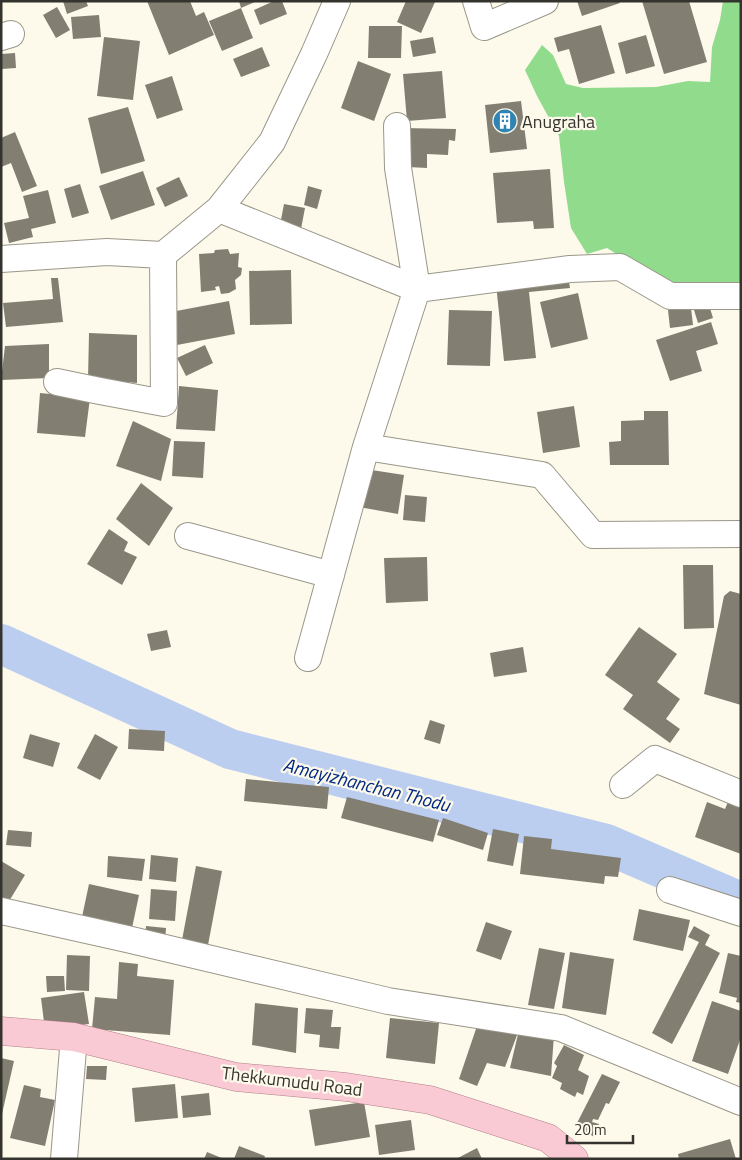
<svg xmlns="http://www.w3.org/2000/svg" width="742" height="1160" font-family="'Titillium Web',sans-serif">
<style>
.forest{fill:#91db8d}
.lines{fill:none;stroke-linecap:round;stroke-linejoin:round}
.river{stroke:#bccef0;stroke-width:40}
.building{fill:#827f72}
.minor-casing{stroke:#9a9689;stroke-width:28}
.major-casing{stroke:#b27e87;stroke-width:29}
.minor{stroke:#fff;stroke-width:26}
.major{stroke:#f9cad4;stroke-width:28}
.labels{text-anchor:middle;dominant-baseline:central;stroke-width:4.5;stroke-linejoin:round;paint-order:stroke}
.poi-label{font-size:18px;fill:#35332e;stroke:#fdfaeb;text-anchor:start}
.street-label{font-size:18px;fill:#35332e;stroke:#fdfaeb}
.water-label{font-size:19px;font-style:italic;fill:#002984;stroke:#fdfaeb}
</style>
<rect width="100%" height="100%" fill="#fdfaeb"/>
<path class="forest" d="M723 1H741V300H688L607 248 587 254 571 228 564 182 559 136 537 96 525 70 542 45 553 55 566 84 583 88 656 87 688 81 710 82 712 47 720 20Z"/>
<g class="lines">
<path class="river" d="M1 644 230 749 606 844 741 902"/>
</g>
<path class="building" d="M63 1H86L88 6 67 14Z
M147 1H190L196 16 204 12 214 35 169 55Z
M239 1H257L241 8Z
M274 1H282L287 14 260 25 254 10Z
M406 1 435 2 421 33 397 22Z
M577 1H619L620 3 582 16Z
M642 1H689L707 62 664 74Z
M57 7 70 30 56 38 43 15Z
M241 8 253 38 222 51 209 21Z
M99 15 101 37 73 39 71 17Z
M601 25 615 73 579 84 569 49 558 52 554 38Z
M369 26H402L401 58H368Z
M646 35 655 66 626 74 618 43Z
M104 37 140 41 133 100 97 96Z
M433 37 436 53 413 57 410 41Z
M262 47 270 66 241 77 233 59Z
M15 53 16 68 2 69 1 54Z
M358 61 391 74 374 121 341 108Z
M442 71 446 118 407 121 403 74Z
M172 76 183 110 157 119 145 85Z
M521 101 527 149 490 153 485 105Z
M128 107 145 161 101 174 88 118Z
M402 128 456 129 455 141 449 140 448 155 427 154V168L408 167Z
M15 132 37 186 22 192 11 163 1 167V138Z
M550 169 554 228 534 229 533 221 497 223 493 173Z
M143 171 155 205 111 220 99 186Z
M179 177 188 196 165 207 156 188Z
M80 184 89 213 72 218 64 189Z
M308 186 322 190 317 209 304 205Z
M48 190 56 223 31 229 33 237 9 243 4 223 29 218 23 196Z
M284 204 305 208 301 229 280 225Z
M228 249 230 254 239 253 238 267 242 268 241 275 235 280 236 289 229 293 221 294 219 286 215 287 216 290 201 292 199 254 214 253 215 250Z
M291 270 292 324 250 325 249 271Z
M568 276 570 288 529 292 536 358 504 361 496 284Z
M51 278H58L63 322 6 327 3 303 53 299Z
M578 293 588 339 551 348 540 302Z
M229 301 235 334 177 345 171 312Z
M709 305 713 318 698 323 694 310Z
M691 308 693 325 670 328 668 310Z
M449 310 492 311 490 366 447 365Z
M711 322 718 344 696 351 702 371 670 381 656 340Z
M89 333 137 335V383L88 379Z
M49 344V378L1 380 5 346Z
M205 345 213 363 186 376 177 358Z
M179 386 218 390 215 431 176 429Z
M40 393 90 398 85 437 37 433Z
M574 406 580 447 543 453 537 412Z
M644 411H668L669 465H610L609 442 621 441V421L644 420Z
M133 421 171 439 161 481 116 466Z
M174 441 205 442 203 478 172 476Z
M365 469 404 475 398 514 359 507Z
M141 483 173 508 149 546 116 519Z
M405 495 427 497 425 522 403 520Z
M109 529 128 542 124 551 137 557 122 585 87 564Z
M427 557 428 601 386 603 384 558Z
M683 565H713L714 628 684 629Z
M730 591 741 594V705L704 694 724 596Z
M639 627 677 654 657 682 680 699 666 719 680 729 670 743 623 709 633 695 605 675Z
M167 630 171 647 151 651 147 634Z
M523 647 527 672 494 677 490 653Z
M430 720 445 725 440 744 424 739Z
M129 729 165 731 164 751 128 749Z
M30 734 60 743 53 767 23 758Z
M95 734 118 747 100 780 77 768Z
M246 779 329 787 327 809 244 801Z
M347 797 439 820 433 842 341 818Z
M730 797 741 801V854L695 837 707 802 725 809Z
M443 818 488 833 483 850 437 835Z
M493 829 519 834 513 866 487 861Z
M8 830 32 832 31 847 6 845Z
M524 836 552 839 551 849 621 858 618 877 605 876 604 884 520 874Z
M151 855 178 858 176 882 149 879Z
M108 856 145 859 142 881 107 877Z
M1 861 25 875 3 911 1 910Z
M196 866 222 871 208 945 182 940Z
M89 884 139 895 132 928 82 917Z
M151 889 177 891 175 921 149 919Z
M639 909 690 920 683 951 633 940Z
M486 922 512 931 501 960 476 951Z
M146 926 166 928 165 941 145 939Z
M694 926 710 935 705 945 720 953 672 1044 652 1033 699 942 688 937Z
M539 948 565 953 554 1009 528 1005Z
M570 952 614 959 606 1015 562 1008Z
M728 953 741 956V1003L736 1002 737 998 719 993Z
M67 955 90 956 89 991 66 990Z
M119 962 138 964 137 976 174 980 170 1035 92 1029 95 997 117 999Z
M46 976H64L65 991 47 992Z
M84 992 89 1024 45 1030 41 998Z
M712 1001 741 1011V1037L728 1074 692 1061Z
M255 1003 298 1008 296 1053 252 1045Z
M306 1008 333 1010 331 1027H341L339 1049 319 1047 320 1035 304 1033Z
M390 1018 439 1023 435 1064 386 1058Z
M478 1023 554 1035 551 1076 510 1068 519 1030 505 1067 487 1063 477 1086 459 1079Z
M564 1045 584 1055 578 1070 589 1076 583 1095 577 1092 575 1097 560 1089 562 1083 552 1078 557 1066 554 1063Z
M1 1058 14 1061 2 1114H1Z
M87 1066H107L106 1080 86 1079Z
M602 1074 620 1082 609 1104 606 1103 598 1120 593 1119 592 1122 599 1124 594 1137 576 1125Z
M175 1084 178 1118 135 1122 132 1088Z
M24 1085 41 1089 40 1097 55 1100 45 1146 10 1138Z
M209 1093 211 1115 183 1118 181 1096Z
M364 1102 370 1137 315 1146 309 1110Z
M411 1120 415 1150 379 1155 375 1125Z
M730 1139 736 1159H679L678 1154Z
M239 1146 265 1156 264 1159H234Z
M477 1148 482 1159H456Z
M207 1152 224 1159H204Z"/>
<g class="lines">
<defs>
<path id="minor" d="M476 1 484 27 545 1
M1 37 11 34
M397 126 398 168 417 289
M219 209 417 289
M1 259 107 252 163 255 219 209 272 142 314 54 337 1
M741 296H670L620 267 570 269 417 289 366 447 542 475 593 535 741 534
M57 382 100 391 164 403 163 255
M188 536 331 575
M308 658 366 447
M623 785 655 759 741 794
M670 890 741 913
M1 911 127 939 388 1001 561 1028 741 1102
M64 1159 74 1037"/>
<path id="major" d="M1 1031 74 1037 236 1077 346 1087 430 1100 548 1138 574 1159"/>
</defs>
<use href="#minor" class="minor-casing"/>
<use href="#major" class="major-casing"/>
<use href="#minor" class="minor"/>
<use href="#major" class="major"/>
</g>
<defs>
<symbol id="building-disc" viewBox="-11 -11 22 22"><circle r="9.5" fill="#3084b4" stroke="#fdfaeb"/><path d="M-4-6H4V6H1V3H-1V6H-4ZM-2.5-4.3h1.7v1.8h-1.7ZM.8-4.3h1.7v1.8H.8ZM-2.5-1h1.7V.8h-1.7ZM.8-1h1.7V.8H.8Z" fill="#fff"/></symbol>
</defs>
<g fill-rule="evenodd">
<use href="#building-disc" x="491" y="107" width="28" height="28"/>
</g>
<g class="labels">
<g class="poi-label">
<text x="522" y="121">Anugraha</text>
</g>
<g class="street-label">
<text transform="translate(292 1081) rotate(7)">Thekkumudu Road</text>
</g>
<g class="water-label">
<text transform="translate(367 784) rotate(14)">Amayizhanchan Thodu</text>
</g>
</g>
<rect width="742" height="1160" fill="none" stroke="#35332e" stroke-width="5"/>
<path d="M567 1135v8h66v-8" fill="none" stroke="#35332e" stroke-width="2.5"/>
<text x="574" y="1135" font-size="15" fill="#35332e" stroke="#fdfaeb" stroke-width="4" paint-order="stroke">20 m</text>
</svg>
